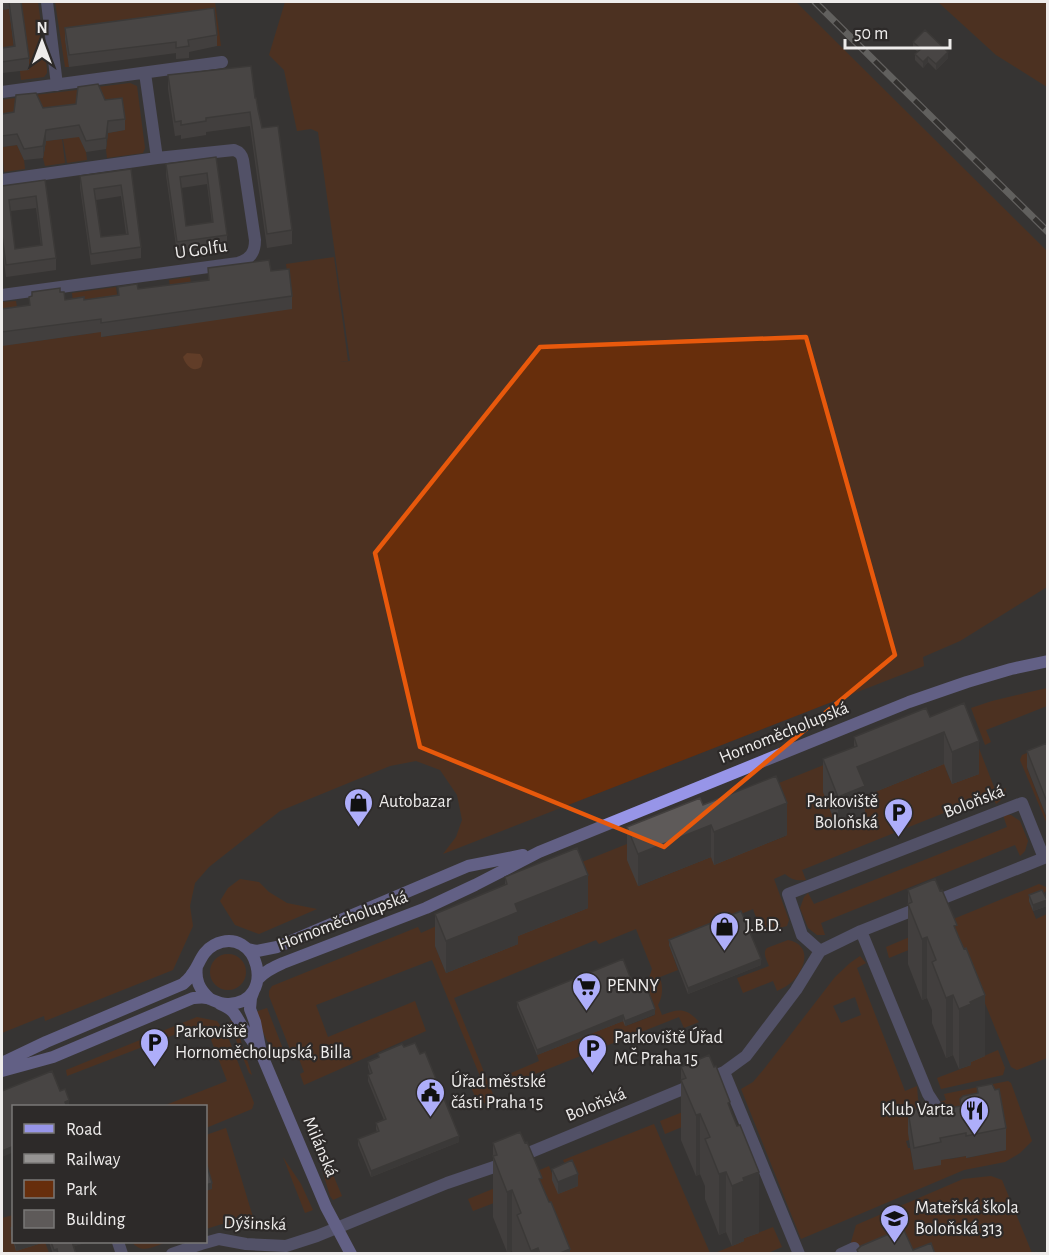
<svg xmlns="http://www.w3.org/2000/svg" width="1049" height="1255" font-family="'Alegreya Sans',sans-serif">
<style>
.green{fill:#672e0c;fill-rule:evenodd}
.water{fill:#94471b}
.lines{fill:none;stroke-linecap:round;stroke-linejoin:round}
.street{stroke:#7373a7;stroke-width:12}
.secondary{stroke:#9795e8;stroke-width:12}
.rail-casing{stroke:#969493;stroke-width:7}
.rail{stroke:#2d2a29;stroke-width:4.5;stroke-dasharray:14;stroke-linecap:butt}
.wall{fill:#514d4d;fill-rule:evenodd}
.shaded-wall{fill:#423f3e}
.building{fill:#5e5a59;stroke:#423f3e;stroke-width:1.5;fill-rule:evenodd}
.marked{fill:none;stroke:#e8590c;stroke-width:4.5;stroke-linejoin:round}
.labels{text-anchor:middle;dominant-baseline:central;stroke-width:4.5;stroke-linejoin:round;paint-order:stroke}
.street-label{font-size:18px;fill:#eeeceb;stroke:#2d2a29}
.poi-label{font-size:18px;fill:#eeeceb;stroke:#2d2a29;text-anchor:start}
</style>
<rect width="100%" height="100%" fill="#373433"/>
<path class="green" d="M19 2H38L47 69V73L44 77 21 80 20 71Z
M55 2H215L221 46H217L214 20 65 39 69 67H65Z
M285 2H796L1047 251V587L960 641 923 657 924 666 443 854 456 837 462 820 457 795 440 770 416 761 390 766 280 811 209 867 195 883 190 906 193 926 173 970 45 1021 44 1016 2 1033V302L16 301 19 320 8 345 94 333 74 312 72 293 116 287 119 309 102 337 179 326 176 298H172L169 280 190 277 193 295 292 309 286 264 334 257 348 361 340 362 350 361 318 132 311 129 297 131 284 70 269 55Z
M938 2H1047V87L996 55Z
M9 9 15 58 2 59V10Z
M130 83 137 86 145 148 143 153 107 158 106 149 108 133 124 130 105 111 97 87Z
M77 90 78 98 76 115 43 120 35 95Z
M15 98 16 106 14 123 2 125V100Z
M79 136 86 152 87 160 67 163 63 139Z
M62 139 65 163 45 166 43 158 46 141Z
M17 145 24 160 25 169 4 172 2 147Z
M1047 688V706L986 730 991 742 985 745 971 708 992 701Z
M964 710 996 792 1006 788C1005 795 1002 800 996 804L991 794 802 870 806 880C797 881 792 880 785 874L774 879 789 920 787 926C763 933 761 931 753 909L741 914V916L669 945 678 970 660 977C663 988 663 995 658 1005L662 1015C679 1008 687 1008 699 1022L684 1028 679 1017 515 1082 511 1073 539 1061 537 1055 623 1021 626 1026 655 1015 645 989 652 969 636 929 599 944 596 940 454 998 497 1104C481 1105 476 1101 471 1087L482 1081 432 960 316 1005 328 1037 415 1001 426 1031 304 1085 300 1074 304 1072 298 1056 293 1057 269 996V991L272 986 418 927 421 933 441 924 440 919 901 734ZM964 736 970 750 968 751 979 774 952 784 946 770 948 768 945 761 936 764 937 767 865 796 863 793 854 797 857 805 859 804 865 819 838 829 834 820 835 818 823 792 857 778 854 769 868 764 869 765 899 751 900 753 912 748V746L926 740 930 749ZM775 809 786 836 714 864 711 857 639 886 628 860 642 854 643 855 655 850V849L673 841 674 843 686 838V836L700 830 703 838 717 832 718 833 731 828 730 827 762 816 761 814ZM577 881 588 908 515 937 518 944 446 973 435 946 449 940 450 942 462 937V935L480 928 481 929 493 924V923L507 917 505 910 532 900V899L550 891 551 893Z
M1047 745 1027 768 1047 819V824L1020 760 1022 755Z
M1003 815H1011L1020 821 1028 841 1025 851 1020 856 1015 845 821 923 825 935H817L808 928 800 908 804 897 808 893 814 904 1007 827Z
M240 879 259 882 269 892 287 903 317 909 259 934 235 925 220 901 228 888Z
M1039 884 1046 887 1047 890 1042 895 1029 901 1036 919 1047 914V1058L1017 1070 1011 1067 951 920Z
M943 923 948 934 889 958 886 947Z
M788 940C812 945 806 967 793 981 789 985 783 988 777 991L773 981 743 993 737 978 769 966C767 960 762 953 767 948Z
M210 972a18 18 0 1 1 36 0a18 18 0 1 1-36 0Z
M860 956 866 963 857 968 905 1091 917 1086 918 1099 922 1109 909 1140 906 1141 908 1148H910L914 1170 939 1158 951 1159 966 1156 967 1158 1006 1150 942 1108 940 1102 946 1100 944 1094 1008 1081 1011 1083 1032 1141 1020 1153 1005 1162 964 1170 801 1239 741 1089 753 1082 764 1069 835 977 850 963ZM855 997 861 1015 841 1023 833 1006Z
M267 1008 287 1059 283 1065 266 1039 255 1012Z
M197 1017 217 1021 228 1037 254 1103 252 1109 206 1128V1106H163L227 1081 208 1032 188 1040 184 1031 67 1076 66 1070Z
M234 1020 252 1075 249 1073 229 1022Z
M998 1050 1005 1068 1003 1075 941 1089 937 1078 971 1065 970 1062Z
M721 1097 726 1109 665 1134 660 1121Z
M654 1124 710 1253H569L535 1172 549 1166 554 1179 569 1173 563 1160Z
M226 1128 256 1227 235 1226 222 1224 206 1229V1135Z
M315 1132 342 1196 333 1200 330 1196 311 1133Z
M283 1157 301 1184 313 1210 305 1213Z
M530 1174 535 1187 473 1211 468 1199Z
M991 1176 1002 1180 1032 1253 933 1254 925 1251 857 1253 851 1242 856 1225 963 1179Z
M13 1215V1233L11 1234 16 1250 45 1242 49 1253H2V1218Z
M773 1227 782 1247 768 1253H715L744 1241 743 1239Z
M132 1242H167C154 1246 142 1255 132 1242Z"/>
<path class="water" d="M187 353 200 354 203 359 201 367C193 373 186 366 183 357Z"/>
<g class="lines">
<path class="street" d="M47 2 57 85
M145 73 157 158
M2 92 222 62
M2 180 157 158 234 150C240 152 242 155 243 160L255 240C255 253 250 259 238 263L2 295
M861 931 928 1094 941 1114 950 1115
M724 1072 799 1254
M118 1242 122 1254
M172 1254 201 1244 219 1239 246 1244 286 1246 317 1236 447 1183 497 1166 724 1072 746 1056 796 990 820 951 861 931 1044 858 1022 803 788 894 802 935 820 951
M841 1254 854 1248"/>
<path class="secondary" d="M248 949 257 951 277 947 468 866 523 855
M197 966C195 980 199 989 210 999
M258 979C265 971 274 967 283 963L426 908 475 885 539 852 909 702 967 682 1011 669 1048 661
M254 990 251 998 250 1009 255 1022 261 1053 326 1207 351 1254
M220 1004C235 1010 235 1015 243 1028 248 1035 253 1042 258 1049
M2 1063 46 1042 183 984C186 981 190 978 192 974 200 964 201 952 214 945 258 923 278 1002 229 1004 220 1005 214 1000 207 998 202 997 197 998 193 998L53 1057 2 1071"/>
<defs>
<path id="rail" d="M815 2 1048 232"/>
</defs>
<use href="#rail" class="rail-casing"/>
<use href="#rail" class="rail"/>
</g>
<path class="wall" d="M2 2H21L29 58V70L2 73V48L14 47 9 9 2 10Z
M65 28 217 35V46L189 52V58L176 59V53L69 67 65 39Z
M913 42 948 58 936 70 928 62 923 68 915 60V54L918 52 913 48Z
M168 75 255 98 262 128 292 230V244L267 248 250 126 206 132V135L181 139V135L175 136 168 89Z
M105 100 125 119V130L108 133 106 149 86 152 79 137 46 141 43 158 24 160 17 145 2 147V114Z
M216 157 227 235V247L177 253 166 175V164ZM207 184 212 223 186 226 181 188Z
M131 169 141 247V258L91 265 80 187V176ZM121 196 126 234 101 237 96 200Z
M45 180 56 258V270L6 277 2 246V186ZM36 208 41 246 15 249 10 211Z
M208 268 271 271 292 296V309L101 337V332L2 346V309L29 305V297L32 296V292H60L65 300H84L118 296V287L138 289 208 280Z
M930 717 979 774 952 784 944 764 865 796V819L838 830 823 792V759L854 747V737Z
M1047 743V818L1027 767V751Z
M703 805 787 835 714 865 711 857 638 886 627 860V827Z
M505 877 588 908 518 936V944L446 973 435 946V914L505 886Z
M908 890 957 932 985 1056 971 1062V1065L959 1069 953 1055 946 1058 932 1023V1010L927 998 922 1000 908 964Z
M1029 895 1047 906 1033 911 1029 901Z
M669 940 761 965 688 994 669 945Z
M634 987 655 1014 625 1026 623 1021 537 1055 517 1007V1002Z
M378 1054 459 1142 371 1177 358 1145V1139L377 1132 376 1129V1123L384 1120 368 1081V1075L370 1074 368 1067V1062L378 1058Z
M681 1067 730 1109 759 1233 744 1238V1241L732 1246 726 1232 719 1235 705 1199V1186L700 1174 696 1176 681 1140Z
M977 1087 1006 1128V1150L966 1158V1156L941 1160V1165L914 1170 908 1133V1111H934L960 1106V1099L977 1093Z
M493 1143 542 1185 570 1254H513L512 1251 507 1252 493 1217Z
M552 1169 578 1186 558 1194 552 1180Z
M14 1227V1242H45L16 1251 11 1234V1228Z
M49 1242H88L74 1246 76 1254H53Z"/>
<path class="shaded-wall" d="M948 52V58L936 70V64Z
M928 57V62L923 68V62Z
M108 121V133L106 149V138Z
M46 130V141L43 158V146Z
M944 732V764L865 796V819L838 830V797L857 767Z
M979 741V774L952 784V752Z
M787 803V835L714 865V832Z
M711 825V857L638 886V854Z
M588 875V908L518 936V944L446 973V941L515 904Z
M1047 900V906L1033 911V905Z
M927 937V998L922 1000V939Z
M761 959V965L688 994V988Z
M953 995V1055L946 1058V998Z
M985 995V1056L971 1062V1065L959 1069V1009L970 1002Z
M655 1009V1014L625 1026V1021Z
M623 1015V1021L537 1055V1050Z
M69 1100V1106L65 1107V1102Z
M700 1114V1174L696 1176V1115Z
M459 1136V1142L371 1177V1171Z
M14 1146V1152L2 1157V1151Z
M726 1172V1232L719 1235V1174Z
M759 1172V1233L744 1238V1241L732 1246V1186L743 1178Z
M578 1174V1186L558 1194V1182Z
M212 1183V1189L206 1191V1185Z
M512 1190V1251L507 1252V1192Z
M27 1242H45L16 1251V1245Z
M72 1242H88L72 1247Z
M538 1248V1254H531V1251Z
M570 1249V1254H558Z"/>
<path class="building" d="M9 2H21L29 58 2 62V48L15 46Z
M214 8 217 35 188 40 189 46 176 48V42L69 55 65 28Z
M925 30 948 52 936 64 928 57 923 62 915 54 921 49 913 42Z
M251 66 255 98H256L258 110 262 128 278 126 292 230 267 234 250 112 206 118V121L181 125V121L175 122 168 75Z
M98 84 105 100 122 98 125 119 108 121 106 138 86 141 79 125 46 130 43 146 24 149 17 134 2 136V114L14 112 16 95 36 93 43 108 76 104 78 87Z
M216 157 227 235 177 242 166 164ZM207 173 213 222 186 226 180 177Z
M131 169 141 247 91 254 80 176ZM121 185 128 234 101 237 94 189Z
M45 180 56 258 6 265 2 235V186ZM36 196 42 245 15 249 9 200Z
M269 260 271 271 289 269 292 296 101 323V319L2 332V309L30 305 29 297 32 296V292L60 288V292H64L65 300 84 297V300L119 295 118 287 137 284 138 289 209 280 208 268Z
M964 703 979 741 952 752 944 732 857 767 865 786 838 797 823 759 857 746 854 737 926 708 930 717Z
M1047 743V802L1027 751Z
M776 776 787 803 714 832 711 825 638 854 627 827 700 798 703 805Z
M577 848 588 875 515 904 518 912 446 941 435 914 507 884 505 877Z
M935 879 940 891 942 890 957 925 954 926 959 938 964 949 966 948 985 995 970 1002 971 1004 959 1009 953 995 946 998 932 962 936 960 927 937 922 939 908 904 912 902 908 890Z
M1042 890 1047 900 1033 905 1029 895Z
M741 911 761 959 688 988 669 940Z
M623 959 634 987 645 983 655 1009 625 1021 623 1015 537 1050 517 1002Z
M415 1043 420 1054 425 1052 459 1136 371 1171 358 1139 379 1131 376 1123 386 1119 368 1075 372 1073 368 1062 379 1057 378 1054 402 1044 404 1047Z
M709 1055 714 1067 716 1066 730 1102 728 1103 732 1114 737 1126 740 1125 759 1172 743 1178 744 1181 732 1186 726 1172 719 1174 705 1139 710 1137 700 1114 696 1115 681 1080 686 1078 681 1067Z
M52 1071 60 1091 65 1089 69 1100 65 1102 67 1107H14V1146L2 1151V1091Z
M992 1084 995 1090 999 1089 1006 1128 966 1136V1133L940 1138 941 1142 914 1148 908 1111 934 1106V1111L961 1106 960 1099 963 1096 978 1093 977 1087Z
M520 1132 525 1143 527 1142 542 1178 539 1179 549 1202H551L570 1249 558 1254H540L538 1248 531 1251 517 1215 521 1213 512 1190 507 1192 493 1156 497 1155 493 1143Z
M572 1160 578 1174 558 1182 552 1169Z
M206 1162 212 1183 206 1185Z
M14 1227V1236L11 1228Z
M903 1228 913 1250 931 1243 935 1254H859L857 1250 861 1246Z
M15 1242H27L16 1245Z
M51 1242H72L76 1254H58L57 1249 54 1250Z"/>
<path d="M0 0H1049V1255H0ZM806 337 895 655 664 847 420 747 375 553 540 347Z" fill="#373433" fill-opacity=".55" fill-rule="evenodd"/>
<path class="marked" d="M806 337 895 655 664 847 420 747 375 553 540 347Z"/>
<defs>
<symbol id="shop-pin" viewBox="-11 -11 22 30"><path d="M0 17L-7.5 6A9.5 9.5 0 1 1 7.5 6Z" fill="#aeaefa" stroke="#2d2a29"/><path d="M-5-2.5h2.3a2.7 3.5 0 0 1 5.4 0H5L5.5 6h-11ZM-1.5-2.5h3a1.5 2.3 0 0 0-3 0Z" fill="#111"/></symbol>
<symbol id="parking-pin" viewBox="-11 -11 22 30"><path d="M0 17L-7.5 6A9.5 9.5 0 1 1 7.5 6Z" fill="#aeaefa" stroke="#2d2a29"/><path d="M-3.5-5.5H1a3.5 3.5 0 0 1 0 7H-1V5.5H-3.5ZM-1-3.4V-.6H.8a1.4 1.4 0 0 0 0-2.8Z" fill="#111"/></symbol>
<symbol id="supermarket-pin" viewBox="-11 -11 22 30"><path d="M0 17L-7.5 6A9.5 9.5 0 1 1 7.5 6Z" fill="#aeaefa" stroke="#2d2a29"/><path d="M-6-5.5h2.5l.6 2H6L4.5 2H-2.5L-4.4-4H-6ZM-1.5 3.2a1.3 1.3 0 1 0 .1 0ZM3 3.2a1.3 1.3 0 1 0 .1 0Z" fill="#111"/></symbol>
<symbol id="civic-pin" viewBox="-11 -11 22 30"><path d="M0 17L-7.5 6A9.5 9.5 0 1 1 7.5 6Z" fill="#aeaefa" stroke="#2d2a29"/><path d="M-.6-6.5H3V-4.5H.6V-3L4-1V1h2V6H-6V1h2V-1L-.6-3ZM-1.2 2.5V6h2.4V2.5Z" fill="#111"/></symbol>
<symbol id="restaurant-pin" viewBox="-11 -11 22 30"><path d="M0 17L-7.5 6A9.5 9.5 0 1 1 7.5 6Z" fill="#aeaefa" stroke="#2d2a29"/><path d="M-5-6h1v4h1v-4h1v4h1v-4h1v5L-1.5 .5V6h-2V.5L-5-1ZM5-6V6H3V1.5H1.5Q1.5-4 5-6Z" fill="#111"/></symbol>
<symbol id="school-pin" viewBox="-11 -11 22 30"><path d="M0 17L-7.5 6A9.5 9.5 0 1 1 7.5 6Z" fill="#aeaefa" stroke="#2d2a29"/><path d="M0-5L7-2L0 1L-7-2ZM-4 1L0 2.5L4 1V4Q0 6-4 4Z" fill="#111"/></symbol>
</defs>
<g fill-rule="evenodd">
<use href="#shop-pin" x="342" y="786" width="33" height="45"/>
<use href="#parking-pin" x="882" y="796" width="33" height="45"/>
<use href="#shop-pin" x="708" y="910" width="33" height="45"/>
<use href="#supermarket-pin" x="570" y="970" width="33" height="45"/>
<use href="#parking-pin" x="138" y="1026" width="33" height="45"/>
<use href="#parking-pin" x="576" y="1032" width="33" height="45"/>
<use href="#civic-pin" x="414" y="1076" width="33" height="45"/>
<use href="#restaurant-pin" x="958" y="1094" width="33" height="45"/>
<use href="#school-pin" x="878" y="1202" width="33" height="45"/>
</g>
<g class="labels">
<g class="street-label">
<text transform="translate(201 250) rotate(-8)">U Golfu</text>
<text transform="translate(784 733) rotate(-22)">Hornoměcholupská</text>
<text transform="translate(974 802) rotate(-21)">Boloňská</text>
<text transform="translate(343 921) rotate(-21)">Hornoměcholupská</text>
<text transform="translate(596 1105) rotate(-22)">Boloňská</text>
<text transform="translate(320 1147) rotate(67)">Milánská</text>
<text transform="translate(255 1224) rotate(2)">Dýšinská</text>
</g>
<g class="poi-label">
<text x="379" y="802">Autobazar</text>
<text x="878" y="802" text-anchor="end">Parkoviště<tspan x="878" dy="21">Boloňská</tspan></text>
<text x="745" y="926">J.B.D.</text>
<text x="607" y="986">PENNY</text>
<text x="175" y="1032">Parkoviště<tspan x="175" dy="21">Hornoměcholupská, Billa</tspan></text>
<text x="614" y="1038">Parkoviště Úřad<tspan x="614" dy="21">MČ Praha 15</tspan></text>
<text x="451" y="1082">Úřad městské<tspan x="451" dy="21">části Praha 15</tspan></text>
<text x="954" y="1110" text-anchor="end">Klub Varta</text>
<text x="915" y="1208">Mateřská škola<tspan x="915" dy="21">Boloňská 313</tspan></text>
</g>
</g>
<rect width="1049" height="1255" fill="none" stroke="#eeeceb" stroke-width="6"/>
<rect x="12" y="1105" width="195" height="138" fill="#2d2a29" stroke="#7a7877" stroke-width="1.5"/>
<rect x="24" y="1124" width="30" height="9" fill="#9795e8" stroke="#7a7877" stroke-width="1.5"/>
<text x="66" y="1135" font-size="18" fill="#eeeceb">Road</text>
<rect x="24" y="1154" width="30" height="9" fill="#969493" stroke="#7a7877" stroke-width="1.5"/>
<text x="66" y="1165" font-size="18" fill="#eeeceb">Railway</text>
<rect x="24" y="1180" width="30" height="18" fill="#672e0c" stroke="#7a7877" stroke-width="1.5"/>
<text x="66" y="1195" font-size="18" fill="#eeeceb">Park</text>
<rect x="24" y="1210" width="30" height="18" fill="#5e5a59" stroke="#7a7877" stroke-width="1.5"/>
<text x="66" y="1225" font-size="18" fill="#eeeceb">Building</text>
<g transform="translate(42 42)" stroke="#2d2a29" stroke-width="4.5" paint-order="stroke">
<path d="M0-4.5L10 22L0 15L-10 22Z" fill="#eeeceb"/>
<text y="-9" font-size="16" font-weight="bold" text-anchor="middle" fill="#eeeceb">N</text>
</g>
<path d="M845 39v9h105v-9" fill="none" stroke="#eeeceb" stroke-width="3"/>
<text x="854" y="39" font-size="18" fill="#eeeceb" stroke="#2d2a29" stroke-width="4.5" paint-order="stroke">50 m</text>
</svg>
